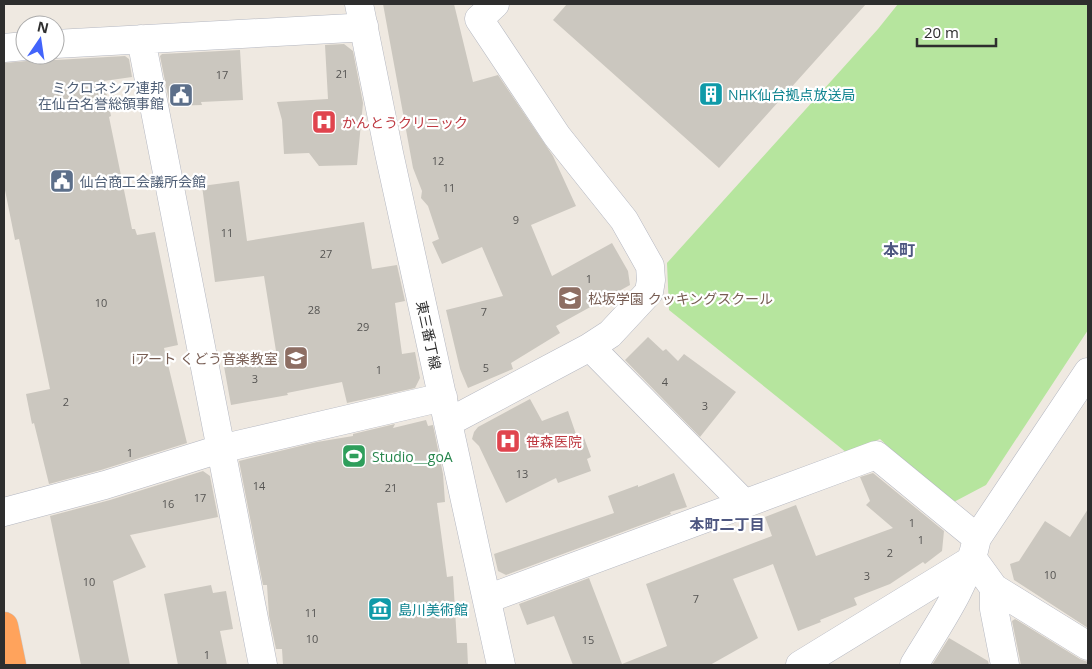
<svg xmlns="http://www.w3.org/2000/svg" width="1092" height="669" font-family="'Open Sans','Noto Sans JP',sans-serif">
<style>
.green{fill:#b6e59e}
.building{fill:#cbc7bf}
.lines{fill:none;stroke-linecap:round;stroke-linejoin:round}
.street-casing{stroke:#b4b7c1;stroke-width:29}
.highway-casing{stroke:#c9c9c9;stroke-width:29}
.street{stroke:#fff;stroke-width:28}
.highway{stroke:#ffa35c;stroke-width:28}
.labels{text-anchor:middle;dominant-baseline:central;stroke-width:4.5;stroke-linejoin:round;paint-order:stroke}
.number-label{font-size:11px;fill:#555452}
.service-label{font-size:14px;fill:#4e5e75;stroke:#fff;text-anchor:end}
.culture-label{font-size:14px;fill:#0d838f;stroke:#fff;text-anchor:start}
.health-label{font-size:14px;fill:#be3a42;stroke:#fff;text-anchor:start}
.education-label{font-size:14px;fill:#785e54;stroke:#fff;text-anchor:start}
.street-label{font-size:14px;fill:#2e2e2e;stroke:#fff}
.leisure-label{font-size:14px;fill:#27864d;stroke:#fff;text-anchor:start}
.neighbourhood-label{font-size:15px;font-weight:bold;fill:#4d5680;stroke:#fff}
.quarter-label{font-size:16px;font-weight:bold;fill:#4d5680;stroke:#fff}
</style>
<rect width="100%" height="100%" fill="#efe9e1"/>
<path class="green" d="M898 4H1088V330L986 485 950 504 880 439 847 453 669 310 667 263 878 29Z"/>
<path class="building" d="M383 4H454L473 82 498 75 553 156 576 206 531 225 552 276 612 243 628 271 630 285 556 326 560 333 511 363 513 369 468 388 460 369 446 310 503 296 482 247 442 264 432 242 439 239 428 206 421 198 422 191 413 168Z
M567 4H866L719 168 553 20Z
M344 44 353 51 363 103 357 165 319 166 309 153 284 154 282 120 277 102 328 99 325 45Z
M240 50 243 100 201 102 202 105 170 106 160 56 162 54Z
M37 55H45L48 58 56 60 125 56 129 59 132 77 104 81 111 116 109 117 132 229H135L137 235 155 232 178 345 164 348 187 443 101 470 49 484 34 423 32 424 26 394 50 389 19 239 15 240 4 185V63L27 61 34 59Z
M239 181 247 241 364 222 372 269 397 265 405 301 395 303 402 354 415 352 420 378 415 388 347 403 342 382 287 393 288 395 231 405 223 361 276 351 264 276 215 282 202 186Z
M648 337 663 351 666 349 678 361 684 354 736 392 700 437 625 360Z
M530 399 542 421 568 411 577 437 583 435 591 457 587 459 591 471 558 483 556 478 506 503 479 446 472 439 474 432 478 427Z
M426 420 428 426 433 425 443 474 445 502 437 503 447 577 453 576 457 643H467L468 665H283L282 649H276L269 616 267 585H263L239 461 317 442 353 436V434L395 424 393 428Z
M203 471 210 476 218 517 130 535 146 567 113 581 130 665H81L50 516 110 500Z
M674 473 687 507 670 512 671 514 506 575 498 571 494 554 614 513 608 496 638 485V487Z
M873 473 944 531 942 551 925 564 923 562 890 584 854 598 857 605 820 620 821 622 798 631 773 564 733 579 758 638 710 665H573L554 616 527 625 519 604 589 578 622 664 667 646 646 584 772 536 765 517 796 505 816 556 893 528 866 505 870 501 860 477Z
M1088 509V628L1014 580 1010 564 1019 561 1045 521 1070 537Z
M211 585 213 593 226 591 233 629 220 631 227 665H178L164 594Z
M1015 619 1080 659 1088 662V665H1021L1012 621Z
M949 638 988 661 989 665H932Z"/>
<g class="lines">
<defs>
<path id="street" d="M359 4 389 153 501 665
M141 39 263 665
M55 44 351 28 364 26
M4 48 25 46
M590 347 744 503
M449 422 590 347 610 334 649 292 651 280 650 266 624 220 557 136 479 19 495 4
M4 512 105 485 220 449 443 397
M973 559 994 588V609L1005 665
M994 588 1088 646
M487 599 876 455 977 538
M800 665 973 559
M914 665C938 625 968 584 977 538L1088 372"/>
<path id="highway" d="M4 626 12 665"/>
</defs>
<use href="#street" class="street-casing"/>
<use href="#highway" class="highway-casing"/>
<use href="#street" class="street"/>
<use href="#highway" class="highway"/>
</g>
<defs>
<symbol id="building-square" viewBox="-11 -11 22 22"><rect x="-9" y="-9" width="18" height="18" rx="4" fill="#0f9aa8" stroke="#fff"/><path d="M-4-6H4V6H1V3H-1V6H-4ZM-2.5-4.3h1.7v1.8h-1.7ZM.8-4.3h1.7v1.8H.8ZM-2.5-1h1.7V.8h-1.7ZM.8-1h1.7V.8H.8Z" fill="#fff"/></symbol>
<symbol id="civic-square" viewBox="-11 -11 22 22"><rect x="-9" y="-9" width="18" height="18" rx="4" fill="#5c6f8a" stroke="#fff"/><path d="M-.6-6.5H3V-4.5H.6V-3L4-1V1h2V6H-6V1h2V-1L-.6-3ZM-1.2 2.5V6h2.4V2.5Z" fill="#fff"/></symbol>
<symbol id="hospital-square" viewBox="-11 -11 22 22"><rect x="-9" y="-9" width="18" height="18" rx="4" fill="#e0444e" stroke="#fff"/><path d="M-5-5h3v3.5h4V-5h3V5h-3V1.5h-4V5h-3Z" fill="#fff"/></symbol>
<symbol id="university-square" viewBox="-11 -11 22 22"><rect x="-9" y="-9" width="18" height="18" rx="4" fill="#8d6e63" stroke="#fff"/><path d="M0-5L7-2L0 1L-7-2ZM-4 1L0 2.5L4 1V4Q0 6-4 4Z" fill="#fff"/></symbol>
<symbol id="school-square" viewBox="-11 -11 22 22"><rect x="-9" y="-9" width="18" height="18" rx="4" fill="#8d6e63" stroke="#fff"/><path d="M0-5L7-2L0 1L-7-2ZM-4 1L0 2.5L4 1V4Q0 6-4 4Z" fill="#fff"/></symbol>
<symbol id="stadium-square" viewBox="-11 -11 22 22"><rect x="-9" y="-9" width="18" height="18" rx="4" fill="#2e9e5b" stroke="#fff"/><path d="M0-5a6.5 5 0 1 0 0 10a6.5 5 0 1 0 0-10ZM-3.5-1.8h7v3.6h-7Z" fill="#fff"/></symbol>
<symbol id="museum-square" viewBox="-11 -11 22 22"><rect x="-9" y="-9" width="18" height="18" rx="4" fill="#0f9aa8" stroke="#fff"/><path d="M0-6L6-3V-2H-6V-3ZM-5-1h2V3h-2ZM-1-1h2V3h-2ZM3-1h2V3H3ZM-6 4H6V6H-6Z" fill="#fff"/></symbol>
</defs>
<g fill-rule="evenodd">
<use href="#building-square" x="697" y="80" width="28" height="28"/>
<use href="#civic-square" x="167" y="81" width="28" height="28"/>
<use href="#hospital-square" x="310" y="108" width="28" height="28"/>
<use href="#civic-square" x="48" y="167" width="28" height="28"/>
<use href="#university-square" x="556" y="284" width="28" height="28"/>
<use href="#school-square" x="282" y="344" width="28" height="28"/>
<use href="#hospital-square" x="494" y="427" width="28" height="28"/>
<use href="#stadium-square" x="340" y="442" width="28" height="28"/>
<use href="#museum-square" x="366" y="595" width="28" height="28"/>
</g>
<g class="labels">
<g class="number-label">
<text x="342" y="73">21</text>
<text x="222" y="74">17</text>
<text x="438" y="160">12</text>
<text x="449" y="187">11</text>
<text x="516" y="219">9</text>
<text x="227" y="232">11</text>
<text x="326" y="253">27</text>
<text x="589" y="278">1</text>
<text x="101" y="302">10</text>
<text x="314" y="309">28</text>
<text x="484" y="311">7</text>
<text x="363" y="326">29</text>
<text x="486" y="367">5</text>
<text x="379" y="369">1</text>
<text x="255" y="378">3</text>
<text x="665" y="381">4</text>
<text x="66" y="401">2</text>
<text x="705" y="405">3</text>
<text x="130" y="452">1</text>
<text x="522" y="473">13</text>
<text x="259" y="485">14</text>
<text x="391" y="487">21</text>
<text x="200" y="497">17</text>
<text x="168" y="503">16</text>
<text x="912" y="522">1</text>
<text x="921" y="539">1</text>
<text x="890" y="552">2</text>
<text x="1050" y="574">10</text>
<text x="867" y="575">3</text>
<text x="89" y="581">10</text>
<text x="696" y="598">7</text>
<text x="311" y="612">11</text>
<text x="312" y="638">10</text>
<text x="588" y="639">15</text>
<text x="207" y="654">1</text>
</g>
<g class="service-label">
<text x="164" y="87">ミクロネシア連邦<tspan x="164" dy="16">在仙台名誉総領事館</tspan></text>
<text x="80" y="181" text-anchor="start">仙台商工会議所会館</text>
</g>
<g class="culture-label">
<text x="728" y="94">NHK仙台拠点放送局</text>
<text x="398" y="609">島川美術館</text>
</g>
<g class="health-label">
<text x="342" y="122">かんとうクリニック</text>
<text x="526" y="441">笹森医院</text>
</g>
<g class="education-label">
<text x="588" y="298">松坂学園 クッキングスクール</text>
<text x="278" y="358" text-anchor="end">iアート くどう音楽教室</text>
</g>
<g class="street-label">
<text transform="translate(429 335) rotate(78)">東三番丁線</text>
</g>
<g class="leisure-label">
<text x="372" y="456">Studio＿goA</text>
</g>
<g class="neighbourhood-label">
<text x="727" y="524">本町二丁目</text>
</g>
<g class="quarter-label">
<text x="899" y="250">本町</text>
</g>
</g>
<rect width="1092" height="669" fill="none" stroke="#2e2e2e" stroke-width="10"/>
<g transform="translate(40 40) rotate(13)"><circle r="24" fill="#ffffff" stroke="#ababab"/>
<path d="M0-4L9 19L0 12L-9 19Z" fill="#4264fb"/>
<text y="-8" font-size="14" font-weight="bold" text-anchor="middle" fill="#2e2e2e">N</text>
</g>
<path d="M917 38v8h79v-8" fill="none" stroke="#2e2e2e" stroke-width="2.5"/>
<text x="924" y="38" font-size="15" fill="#2e2e2e" stroke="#ffffff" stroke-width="4" paint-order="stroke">20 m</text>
</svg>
